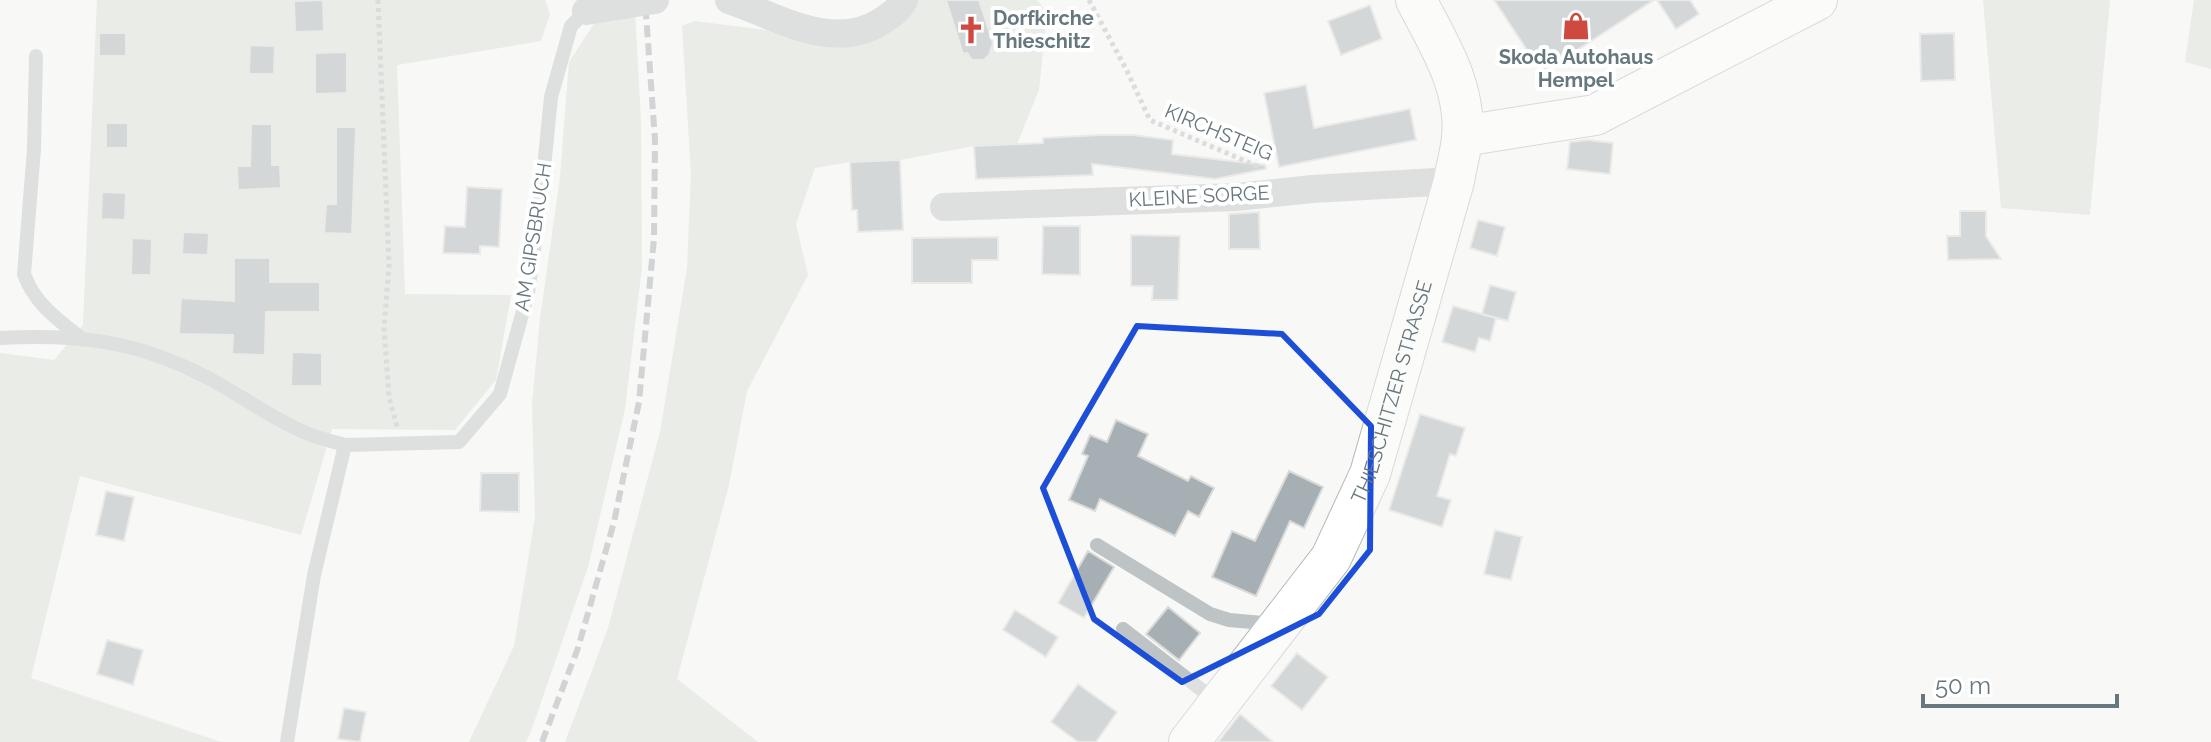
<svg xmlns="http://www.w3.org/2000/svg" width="2211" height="742" font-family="Raleway,sans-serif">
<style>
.green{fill:#d9ddd6}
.building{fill:#a6afb3;stroke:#dadad9;stroke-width:2}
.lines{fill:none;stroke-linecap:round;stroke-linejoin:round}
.secondary-casing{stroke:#b0b7ba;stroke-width:42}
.path{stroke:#b8bcbe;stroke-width:5;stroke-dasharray:4 4;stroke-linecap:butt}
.lane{stroke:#bec3c5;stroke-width:14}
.street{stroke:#bec3c5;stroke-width:28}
.secondary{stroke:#fff;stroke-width:40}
.rail{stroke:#a0a8ab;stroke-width:6;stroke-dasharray:12 6;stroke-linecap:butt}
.street-bridge{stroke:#bec3c5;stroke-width:28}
.marked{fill:none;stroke:#1d4ed8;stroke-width:6;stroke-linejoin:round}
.labels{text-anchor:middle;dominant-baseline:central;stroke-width:8;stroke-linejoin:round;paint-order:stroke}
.poi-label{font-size:20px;font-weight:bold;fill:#66787e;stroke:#fff;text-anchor:start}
.street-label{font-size:20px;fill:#66787e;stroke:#fff}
</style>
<rect width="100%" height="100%" fill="#f8f8f6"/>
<path class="green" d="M97 0H545L550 14 541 41 397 65 405 294 511 295 496 380 455 430 332 429 301 535 80 476 31 678 221 742H0V353L54 360 83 325Z
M918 0H1037L1047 12 1039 90 1017 144 974 146 900 160 850 162 815 168 796 224 808 275 747 391 729 485 677 679 758 742H565L608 628 660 432 687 268 691 173 682 26 694 21 831 38 902 15Z
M1983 0H2110L2090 215 2001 208Z
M2194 0H2211V69L2185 62Z
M635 12 641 121 642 267 625 409 588 567 530 734 526 742H469L514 646 535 517 532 404 540 319 560 177 569 62 597 19Z"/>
<path class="building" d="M323 0 324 31 295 32 294 1Z
M946 0H979L993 43 989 55 984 60H972L967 53 963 54Z
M1494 0H1654L1542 73Z
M1657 0H1690L1699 14 1676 29Z
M1370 5 1382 39 1341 55 1328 21Z
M99 33H126V56H99Z
M1954 33 1955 80 1921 81 1920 34Z
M250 45 275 46 274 74H249Z
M347 52V93L315 94V53Z
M1306 85 1314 128 1410 109 1416 140 1279 167 1264 93Z
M106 123H128V148H106Z
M251 124H272V165H280L281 188 238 190 237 166H250Z
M336 127H356L352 234 324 233 326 204H336Z
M1100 135H1133L1173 140 1172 154 1265 165 1266 169 1215 179 1092 164 1093 175 976 179 974 146 1043 143V138Z
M1587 140 1613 143 1610 174 1567 169 1570 142Z
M900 160 903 230 858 232 857 210H852L850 162Z
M467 187 502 189 499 247 480 246V254L443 253 445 226 465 227Z
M102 192 126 193 125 220 101 219Z
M1960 211H1986V236L2001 259 1948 260 1947 236H1960Z
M1259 212 1260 249H1229V214Z
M1478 220 1505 227 1497 256 1470 248Z
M1043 226H1080V275L1042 274Z
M183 232 209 233 208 255 182 254Z
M1131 235 1180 236 1178 300H1152L1153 286H1131Z
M998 237V260H972V283H912V238Z
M132 238 152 239 151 275H131Z
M234 258H270V282H320V312H266L265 355 232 354 233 335 179 334 181 298 234 301Z
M1490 285 1516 292 1508 321 1482 314Z
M1453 306 1496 318 1490 341 1479 338 1475 352 1442 342Z
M292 352 322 353V386H291Z
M1420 414 1465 428 1456 456 1450 454 1437 496 1451 500 1442 527 1389 510Z
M1116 420 1148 434 1138 456 1188 481 1191 476 1214 488 1199 517 1188 511 1175 536 1100 499 1095 511 1069 500 1088 456 1082 454 1090 435 1107 442Z
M1289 471 1323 487 1304 528 1290 521 1256 596 1212 577 1232 531 1255 541Z
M481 473H519V512L480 511Z
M106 491 134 497 124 541 96 535Z
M1495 530 1522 537 1511 580 1484 574Z
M1088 551 1114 567 1084 618 1058 603Z
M1168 607 1200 633 1179 660 1146 634Z
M1015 610 1058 637 1046 657 1003 630Z
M107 640 143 650 133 685 97 674Z
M1297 653 1328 677 1302 710 1271 686Z
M1078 684 1117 712 1096 742H1078L1051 722Z
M344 708 366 712 360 742 338 739Z
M1240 714 1273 742H1218Z"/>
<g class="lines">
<defs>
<g id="secondary">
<path d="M1463 136 1595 115 1817 0"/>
<path id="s1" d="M1189 742 1331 558 1370 474 1454 181C1456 167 1461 152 1462 137 1467 87 1438 43 1416 0"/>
</g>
</defs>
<use href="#secondary" class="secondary-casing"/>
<path class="path" d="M378 0 389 265 384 328 389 397 397 427
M1089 0 1127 71 1150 120 1259 167"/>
<path class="lane" d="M36 56 34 149 24 274C34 303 58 320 81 338
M0 338C75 334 134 340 202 375 237 392 268 417 304 432 317 438 331 441 345 445
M1097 545 1210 614 1229 620 1276 624
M1123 629 1216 701
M287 742 314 575 345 445 459 442 500 394 528 293 540 208 551 97 571 26 586 11"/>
<path class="street" d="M729 0C776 16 833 53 882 21 891 15 899 10 904 0
M944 207 1237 197 1312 189 1454 181"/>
<use href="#secondary" class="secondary"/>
<path class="rail" d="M542 742 578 648 614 522 639 402 654 238 655 140 645 0"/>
<path class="street-bridge" d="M586 11 655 0"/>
</g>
<path d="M0 0H2211V742H0ZM1137 326 1282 334 1371 426 1370 550 1319 614 1182 682 1094 619 1043 488Z" fill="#f8f8f6" fill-opacity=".55" fill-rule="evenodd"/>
<path class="marked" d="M1137 326 1282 334 1371 426 1370 550 1319 614 1182 682 1094 619 1043 488Z"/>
<defs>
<symbol id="shop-bare" viewBox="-9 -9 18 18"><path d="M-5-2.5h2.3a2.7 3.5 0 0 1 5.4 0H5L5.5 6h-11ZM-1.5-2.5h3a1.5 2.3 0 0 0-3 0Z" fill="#cf4940" stroke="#fff" stroke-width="2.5" paint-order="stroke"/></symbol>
<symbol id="church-bare" viewBox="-9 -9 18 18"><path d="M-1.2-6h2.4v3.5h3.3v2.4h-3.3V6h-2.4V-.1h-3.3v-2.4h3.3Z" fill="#cf4940" stroke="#fff" stroke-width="2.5" paint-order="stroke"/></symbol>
</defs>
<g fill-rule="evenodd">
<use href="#shop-bare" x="1556" y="6" width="40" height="40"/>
<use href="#church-bare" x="951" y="10" width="40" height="40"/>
</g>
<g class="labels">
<g class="poi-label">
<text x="993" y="18">Dorfkirche<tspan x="993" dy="23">Thieschitz</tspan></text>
<text x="1576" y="57" text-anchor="middle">Skoda Autohaus<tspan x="1576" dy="23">Hempel</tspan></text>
</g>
<g class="street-label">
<text transform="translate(1219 132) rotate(23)">KIRCHSTEIG</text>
<text transform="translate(1199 196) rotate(-3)">KLEINE SORGE</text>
<text transform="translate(533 237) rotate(-81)">AM GIPSBRUCH</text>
<text stroke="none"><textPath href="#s1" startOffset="410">THIESCHITZER STRASSE</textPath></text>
</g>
</g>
<path d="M1923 694v12h194v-12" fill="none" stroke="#66787e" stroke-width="4"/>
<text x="1935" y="694" font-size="24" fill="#66787e" stroke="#ffffff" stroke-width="6" paint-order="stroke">50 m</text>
</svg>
